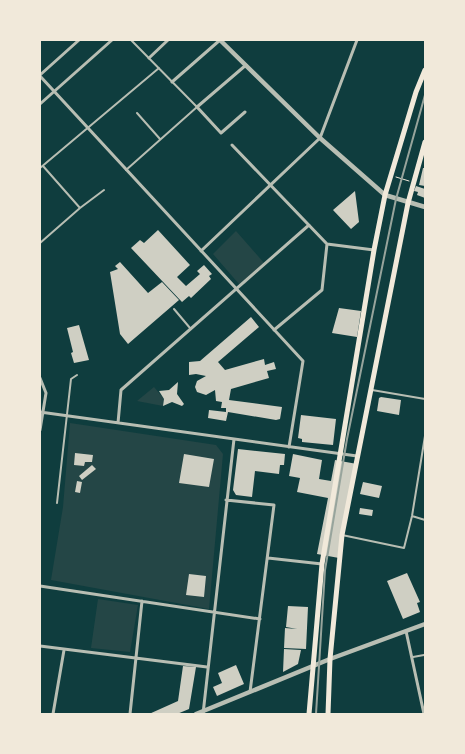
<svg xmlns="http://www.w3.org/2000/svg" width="465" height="754" font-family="'Zilla Slab',serif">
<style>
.green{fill:#244646}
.building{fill:#cfcfc3}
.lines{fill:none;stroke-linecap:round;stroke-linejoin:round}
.path{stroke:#f1e9da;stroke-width:1}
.service{stroke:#b8beb3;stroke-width:2}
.minor{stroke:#b8beb3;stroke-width:3}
.tertiary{stroke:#b8beb3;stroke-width:4.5}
.secondary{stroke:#f1e9da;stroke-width:5}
.rail{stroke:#97a49c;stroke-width:2}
</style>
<rect width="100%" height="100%" fill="#0f3d3e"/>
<path class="green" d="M236 231 265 264 245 284H239L213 254Z
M154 387 164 399 163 406 137 401Z
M70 423 216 445 223 454 209 609 51 580 63 507Z
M98 599 138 605 130 652 91 648Z"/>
<path class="building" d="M423 168H425V186L419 185Z
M416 186 425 189V198L417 195 418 192 414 191Z
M355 191 359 222 351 229 333 210Z
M158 230 190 265 177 277 186 286 200 274 197 271 204 265 212 274 209 276 211 279 191 298 189 296 182 302 131 248 140 240 144 243Z
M120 262 148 293 162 282 179 300 128 344 120 334 110 272 118 269 115 266Z
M339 308 361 311 357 337 332 333Z
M251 317 259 327 218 362 225 370 264 359 265 365 274 362 276 369 267 371 269 378 231 389 229 400 282 407 280 419 276 420 228 412 226 421 208 418 209 410 226 412V408H221L222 402 216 401 215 390 206 395 197 392 195 387 197 381 206 376 196 374 189 375V362L200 361Z
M79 325 89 360 74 363 71 353 73 352 67 328Z
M178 382 177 394 184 404 182 406 172 402 163 406 164 399 159 391 169 390Z
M381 397 401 400 399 415 377 411 379 398Z
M301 415 336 419 333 445 302 442V439L298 438Z
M238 449 285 454 284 465H280L279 474 255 471 252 497 236 495 233 490Z
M75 453 93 455 92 462H85L84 466 74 465Z
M184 454 214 459 209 487 179 483Z
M293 454 322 460 319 479 331 481 335 460 357 464 339 558 317 554 328 498 297 492 300 478 289 476Z
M92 465 96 469 82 480 79 476Z
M77 481 82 482 80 493 75 492Z
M363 482 382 486 379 498 360 494Z
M360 508 373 510 372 516 359 514Z
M407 573 420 602 417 603 420 612 403 619 387 581Z
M189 574 206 576 204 597 186 595Z
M288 606 308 607 306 649 284 648 285 628 297 629 286 627Z
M284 649 301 650 298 664 283 672Z
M236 665 244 684 217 696 213 687 222 683 218 673Z
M183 666 196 667 189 709 177 714H149L178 701Z"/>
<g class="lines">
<path class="path" d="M396 177 409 181"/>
<path class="service" d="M137 113 160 139
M40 168 159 68
M126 170 197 107 131 40
M80 208 104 190
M40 243 80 208 43 166
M174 309 190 328
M372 390 425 399
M57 503 71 379 77 375
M412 516 425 520
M342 535 404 548 412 516 425 436
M413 657 424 655"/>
<path class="minor" d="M149 58 168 40
M40 75 79 40
M40 76 303 361 289 447
M172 82 220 40
M40 104 112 40
M245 112 221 133 197 107 246 65
M232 145 327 244
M327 244 374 250
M201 251 320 138 357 40
M274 330 322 290 327 244
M40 378 46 393 40 430
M40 412 357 456
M118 423 121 390 309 225
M226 500 274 505 250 692
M268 558 322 564
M40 586 260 619
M406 631 424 714
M40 646 207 667
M53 714 64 650
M130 714 142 601
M203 714 234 439"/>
<path class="tertiary" d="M220 40 320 138 385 195 425 207
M196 714 330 659 425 624"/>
<path class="secondary" d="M309 714 322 564 374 250 385 195 416 92 425 70
M328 714 330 659 342 535 408 203 425 142"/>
<path class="rail" d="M316 714 325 570 347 439 396 199 425 95"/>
</g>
<rect width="465" height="754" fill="none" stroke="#f1e9da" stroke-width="82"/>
</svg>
